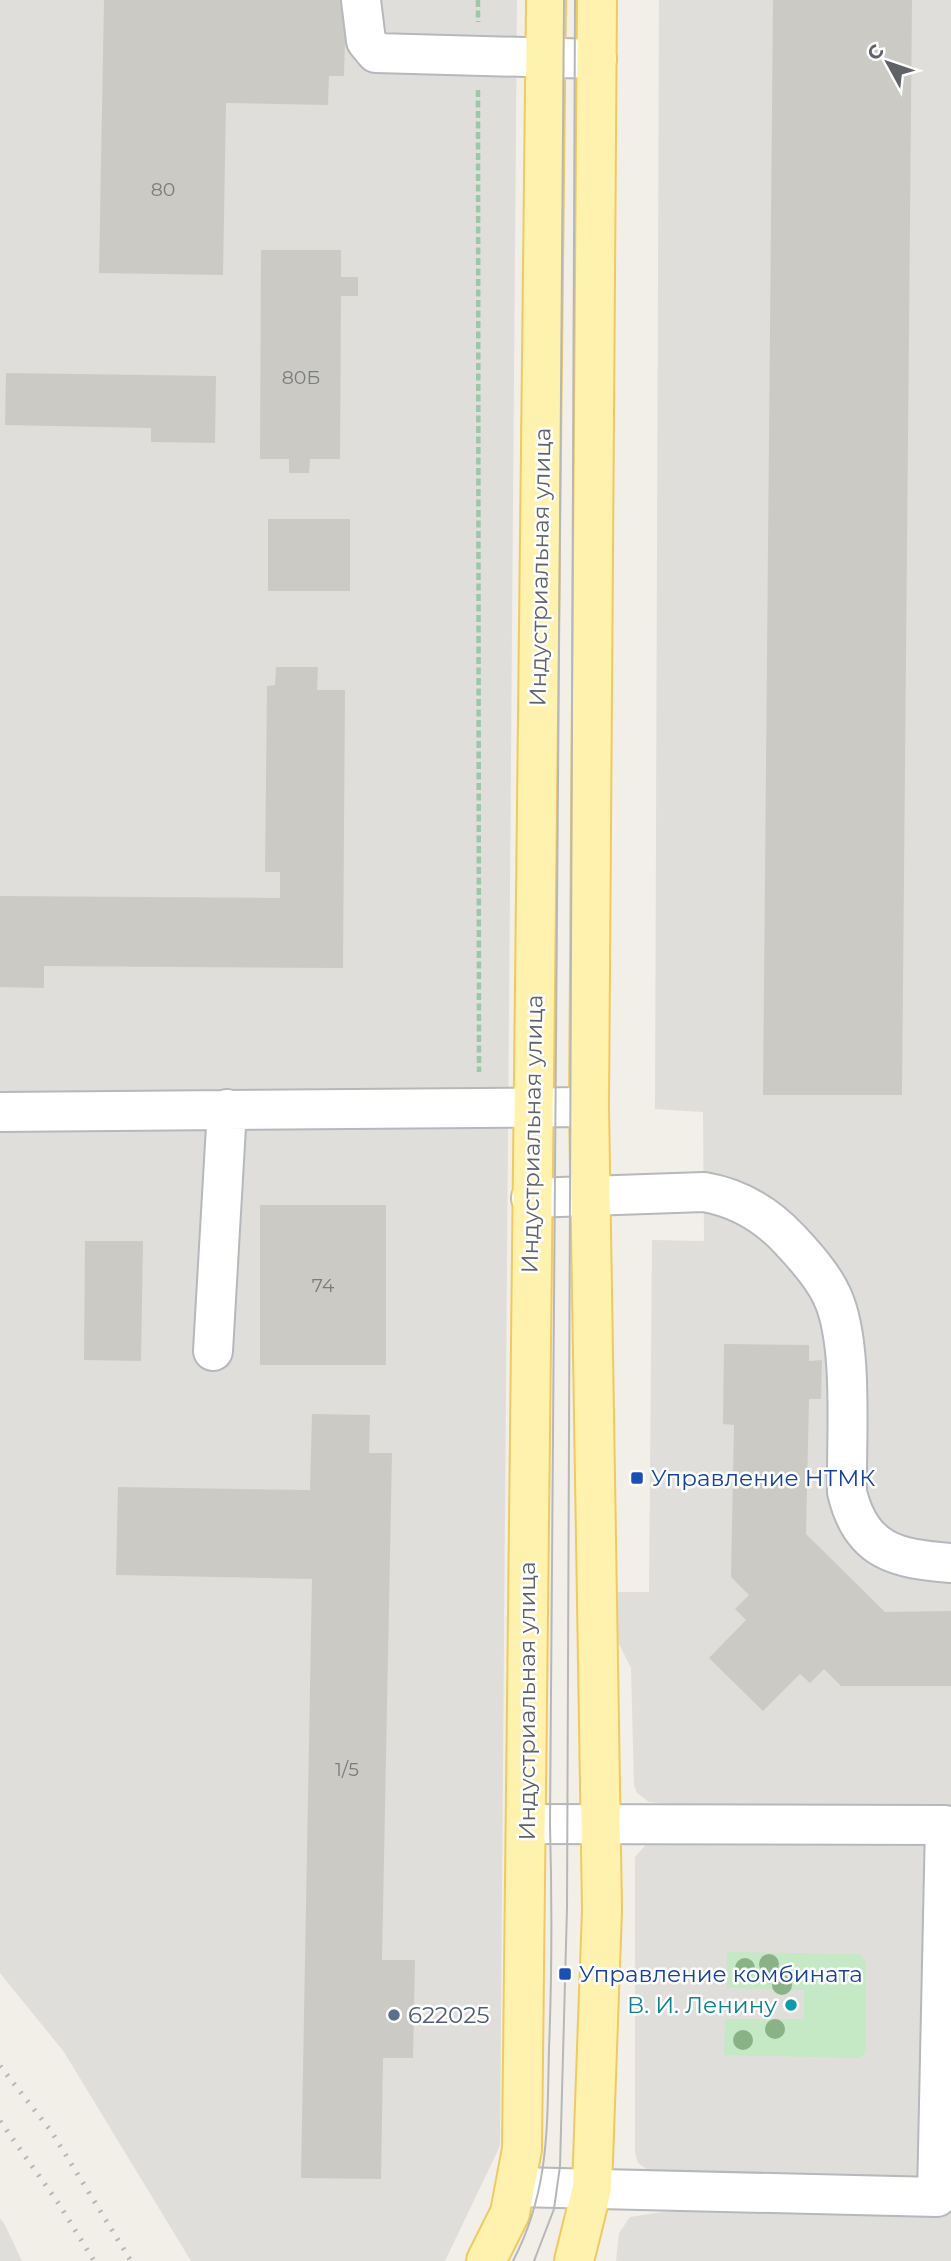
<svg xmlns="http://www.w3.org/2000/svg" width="951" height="2261" font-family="Montserrat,sans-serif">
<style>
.industrial{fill:#e0deda}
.green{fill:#c5e8c5}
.building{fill:#cccac5}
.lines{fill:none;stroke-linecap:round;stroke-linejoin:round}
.minor-casing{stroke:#b5b8bc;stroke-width:42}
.major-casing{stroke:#f2c960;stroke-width:42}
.path{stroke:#9cc7a9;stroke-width:4.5;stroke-dasharray:7 3.5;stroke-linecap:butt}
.minor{stroke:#fff;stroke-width:38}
.major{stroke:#fff2af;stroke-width:38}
.tram{stroke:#b6b7b8;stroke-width:2}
.rail{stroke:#b6b7b8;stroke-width:5;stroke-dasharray:2 9;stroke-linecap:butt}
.tree{fill:#89b387}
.transit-dot{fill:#1a4fb4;stroke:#fff;stroke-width:2.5}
.culture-dot{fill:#0f9aa8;stroke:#fff;stroke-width:2.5}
.service-dot{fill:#5c6f8a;stroke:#fff;stroke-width:2.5}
.labels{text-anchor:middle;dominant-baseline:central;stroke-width:5;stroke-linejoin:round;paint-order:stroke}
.number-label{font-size:19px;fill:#7a7d7f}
.street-label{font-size:23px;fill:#5f6368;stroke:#fff}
.transit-label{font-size:23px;fill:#164399;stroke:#fff;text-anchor:start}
.culture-label{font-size:23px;fill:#0d838f;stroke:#fff;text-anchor:end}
.service-label{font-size:23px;fill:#4e5e75;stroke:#fff;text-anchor:start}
</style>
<rect width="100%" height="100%" fill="#f1efe8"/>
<path class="industrial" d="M0 0H517L500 2146 445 2261H191L64 2052 0 1973Z
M659 0H951V2261H616L619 2233 630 2217 675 2210 651 2172 638 2163 635 2153V1857L651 1839 674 1838V1804L649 1802 637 1793 634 1785 631 1668 616 1638 618 1592H649L652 1240 704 1241 703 1112 655 1109Z
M0 2218 5 2225 22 2261H0Z"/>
<path class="green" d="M727 1952 860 1954 866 1962V2053L859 2058 724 2055 725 2019H804V1990L727 1988Z"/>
<path class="building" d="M104 0H346L344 76H329L328 105 226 103 223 275 99 273Z
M773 0H912L902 1095H763Z
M261 250H341V277H358V296H341L340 459H310L309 473H289V459H260Z
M6 373 216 376 215 443 151 442V428L5 425Z
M268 519H350V591H268Z
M276 667H318L317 690H345L343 968 44 966V988L0 987V896L280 898V872H265L267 686 275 685Z
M260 1205H386V1365H260Z
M85 1241H143L141 1361 84 1360Z
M724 1344 809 1345V1361L822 1360 821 1399H809L806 1534 885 1612 951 1611V1686H841L824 1669 810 1683 800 1674 763 1711 709 1658 746 1620 735 1609 749 1595 731 1577 734 1425 723 1424Z
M312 1414 370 1415 369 1453H392L382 1960H415L413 2058H383L381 2179 301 2178 312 1579 116 1575 118 1487 310 1490Z"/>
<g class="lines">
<defs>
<path id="minor" d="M361 0 366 41 376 53 597 59
M0 1112 589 1107
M531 1198 704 1192C739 1198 766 1214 790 1240 805 1256 823 1276 832 1296 854 1342 846 1439 847 1492 861 1552 897 1559 951 1563
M213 1351 227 1109
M517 2187 937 2197 945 1825 526 1824"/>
<path id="major" d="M486 2261 510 2213 522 2149 546 0
M574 2261 592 2188 602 1910 589 1107 597 0"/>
</defs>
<use href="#minor" class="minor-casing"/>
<use href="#major" class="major-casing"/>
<path class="path" d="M478 0V22
M478 90 479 1072"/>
<use href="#minor" class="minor"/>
<use href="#major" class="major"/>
<path class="tram" d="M513 2261C550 2190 547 2126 549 2048 552 1974 552 1899 550 1825L564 0
M534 2261 554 2209 560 2166 567 1908 575 0"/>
<path class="rail" d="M0 2066 51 2131 131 2261
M0 2121 59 2204 94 2261"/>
</g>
<g class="tree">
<circle cx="769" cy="1964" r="10"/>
<circle cx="745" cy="1968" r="10"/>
<circle cx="782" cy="1985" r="10"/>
<circle cx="775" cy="2029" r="10"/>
<circle cx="743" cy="2040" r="10"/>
</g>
<g class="transit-dot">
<rect x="630" y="1471" width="14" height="14" rx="3.5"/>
<rect x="558" y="1967" width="14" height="14" rx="3.5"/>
</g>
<circle class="culture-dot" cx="791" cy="2005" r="7"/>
<circle class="service-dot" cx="394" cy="2015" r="7"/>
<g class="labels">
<g class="number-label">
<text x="163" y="189">80</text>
<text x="301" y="377">80Б</text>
<text x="323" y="1285">74</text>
<text x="347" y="1769">1/5</text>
</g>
<g class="street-label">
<text transform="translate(540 567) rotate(-89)">Индустриальная улица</text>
<text transform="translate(532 1134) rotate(-89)">Индустриальная улица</text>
<text transform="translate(527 1701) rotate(-90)">Индустриальная улица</text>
</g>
<g class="transit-label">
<text x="651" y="1478">Управление НТМК</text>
<text x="579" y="1974">Управление комбината</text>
</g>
<g class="culture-label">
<text x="777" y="2005">В. И. Ленину</text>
</g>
<g class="service-label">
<text x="408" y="2015">622025</text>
</g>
</g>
<g transform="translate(888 63) rotate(310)" stroke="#ffffff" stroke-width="5" paint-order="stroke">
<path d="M0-5L12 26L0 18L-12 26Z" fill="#5f6368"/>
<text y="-10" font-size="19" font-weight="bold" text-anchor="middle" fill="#5f6368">С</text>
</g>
</svg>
